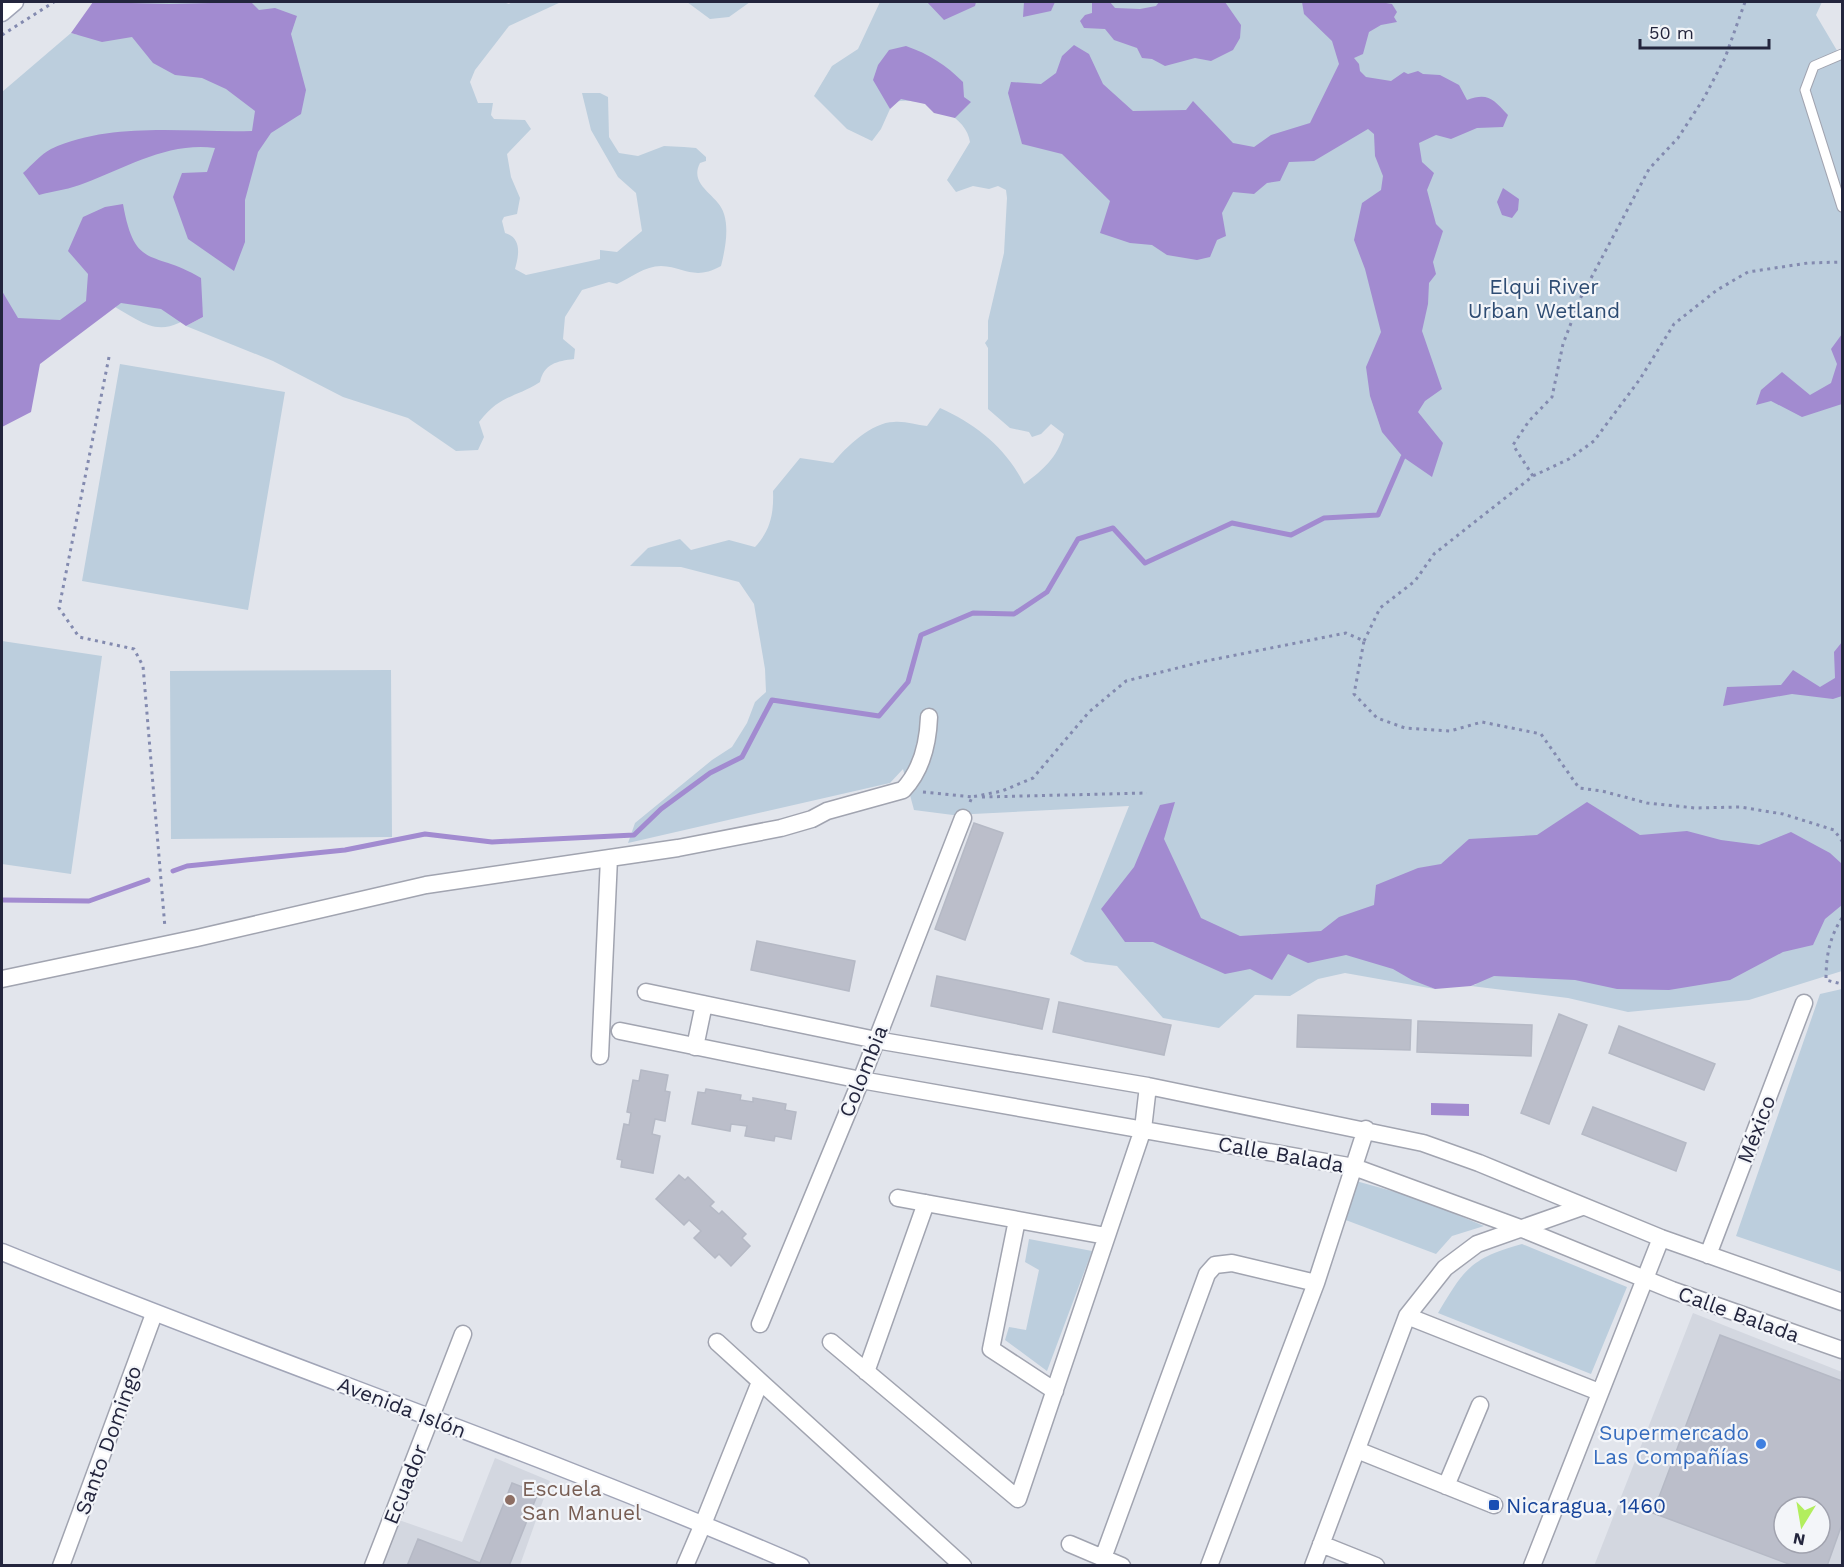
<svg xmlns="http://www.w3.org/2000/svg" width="1844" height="1567" font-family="'Work Sans',sans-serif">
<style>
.built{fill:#d3d7e0;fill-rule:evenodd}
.green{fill:#bccedd}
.water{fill:#a28bd0}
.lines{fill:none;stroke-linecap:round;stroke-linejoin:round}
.stream{stroke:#a28bd0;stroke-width:5}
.building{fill:#bbbeca;stroke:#b5b9c5;stroke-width:1.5;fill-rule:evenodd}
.service-casing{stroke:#a1a4b0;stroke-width:11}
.minor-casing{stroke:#a1a4b0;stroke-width:19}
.tertiary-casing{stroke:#a1a4b0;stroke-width:19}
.secondary-casing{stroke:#a1a5b7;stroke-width:19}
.path{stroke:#838aaf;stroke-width:3;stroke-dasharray:3 4.5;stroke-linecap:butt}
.service{stroke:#fff;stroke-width:9}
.minor{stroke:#fff;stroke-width:16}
.tertiary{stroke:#fff;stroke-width:16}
.secondary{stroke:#fff;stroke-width:16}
.shop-dot{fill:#3f7fe0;stroke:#f3f5f9;stroke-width:2}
.education-dot{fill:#8d6e63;stroke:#f3f5f9;stroke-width:2}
.transit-dot{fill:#1a4fb4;stroke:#f3f5f9;stroke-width:2}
.labels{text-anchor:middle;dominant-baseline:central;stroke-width:4.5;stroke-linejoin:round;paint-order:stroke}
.park-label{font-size:21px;fill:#2e4c73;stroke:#f3f5f9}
.street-label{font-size:21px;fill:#23253d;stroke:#f3f5f9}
.shop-label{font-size:21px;fill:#366cbe;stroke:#f3f5f9;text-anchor:end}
.education-label{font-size:21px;fill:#785e54;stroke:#f3f5f9;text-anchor:start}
.transit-label{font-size:21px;fill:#164399;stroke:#f3f5f9;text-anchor:start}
</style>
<rect width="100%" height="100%" fill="#e2e5ec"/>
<path class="built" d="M1693 1313 1842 1372V1565L1594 1566ZM1784 1507H1820V1543H1784Z
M495 1458 550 1481 520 1565 378 1566 396 1519 462 1542Z"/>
<path class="green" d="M117 2H503L509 4 512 2H561L509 26 475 70 470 82 478 103H493L491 115 494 119 525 120 531 129 507 154 511 177 520 198 517 214 504 217 502 221 505 233C522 238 519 255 515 269L526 275 600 259V250L617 252 642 231 636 193 618 177 591 130 582 93H600L608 97 609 137 619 153 638 156 664 146 684 147 696 148 706 157V161L700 163C688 186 719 195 724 214 729 230 725 250 721 266 694 281 685 267 661 266 645 266 630 278 617 284L609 282 582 290 565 317 563 339 575 349 574 359C557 361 544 364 540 382 513 399 501 394 479 422L484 437 478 450 456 451 408 418 343 397 273 361 186 326 203 317 202 308C158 343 147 324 103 300L2 365V92L71 33 78 35Z
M687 2H750L729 17 710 19Z
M880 2H1822L1816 15 1842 59V971L1749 1000 1628 1012 1568 998 1471 986 1477 984 1404 975 1435 989 1345 973 1318 979 1290 996 1255 995 1219 1028 1163 1018 1117 966 1085 962 1070 954 1129 806 953 815 914 810 903 769 890 783 628 843 635 823 712 760 732 747 747 723 755 702 766 692 765 669 754 604 739 582 681 567 630 566 648 548 680 539 691 550 729 540 755 547C770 531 774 514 773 491L800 458 833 463C846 447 872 422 894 422 905 421 916 425 927 426L940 408C976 424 1006 448 1024 484 1043 470 1057 458 1064 434L1051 424 1041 434 1032 437 1029 432 1010 428 988 409V348L985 343 988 339V321L1004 253 1007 198 1006 190 998 186 989 189 973 186 956 192 947 180 970 142C966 111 912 93 888 104L890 109 881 129 872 141 847 129 814 96 832 66 858 49Z
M120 364 285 392 248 610 82 581Z
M2 641 102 656 71 874 2 864Z
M391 670 392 837 171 839 170 671Z
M1842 989V1272L1736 1236 1820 994Z
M1356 1181 1417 1198 1484 1226 1452 1236 1436 1254 1343 1219Z
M1029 1239 1092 1251 1047 1371 1005 1340 1009 1327 1026 1330 1039 1270 1025 1262Z
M1522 1244 1627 1287 1591 1374 1438 1313C1464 1269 1471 1258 1522 1244Z"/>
<path class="water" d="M93 2 169 4 251 2 259 10 275 8 297 16 291 34 306 90 301 114 271 133 258 152 245 200V242L234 271 188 239 173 197 182 173 207 172 215 148C168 142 128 167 85 183 71 189 54 191 39 195L23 173C32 165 41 154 51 149 113 121 186 133 252 131L255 111 226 89 202 78 175 75 153 63 132 37 102 42 71 33Z
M927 2H976L975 6 944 20Z
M1024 2H1055L1051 11 1023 17Z
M1092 2H1110L1115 8 1140 9 1156 6 1159 2H1225L1241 25 1240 38 1233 50 1211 61 1195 58 1165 66 1152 59 1142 58 1137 48 1114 40 1105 29 1084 28 1080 21 1085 15 1092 13Z
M1302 2H1380L1392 4 1397 12 1394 17 1397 22 1381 25 1369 32 1363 54 1354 58 1359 64 1360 71 1366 77 1391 81 1404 72 1408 74 1418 71 1423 74 1440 75 1459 85 1467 100C1488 92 1493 99 1508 115L1503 127 1477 128 1451 139 1436 135 1419 143 1422 162 1434 173 1427 190 1436 224 1443 231 1433 262 1436 274 1429 283 1428 304 1422 331 1442 389 1425 401 1418 412 1443 443 1432 477 1403 457 1382 432 1370 396 1366 367 1381 332 1365 269 1354 240 1362 203 1381 190 1383 176 1375 156 1374 134 1368 129 1314 161 1289 162 1280 181 1267 183 1254 194 1233 192 1222 213 1226 236 1217 240 1210 257 1197 260 1167 255 1152 245 1130 243 1100 233 1110 201 1062 154 1022 144 1008 93 1011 82 1041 84 1056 73 1062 56 1074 45 1089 54 1103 84 1133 111 1186 110 1193 101 1233 143 1254 147 1271 135 1310 123 1339 64 1332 41 1304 14Z
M906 46C929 54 946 65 963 82L964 97 971 102 955 118 934 113 925 104 901 99 890 109 873 80 878 65 889 50Z
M1503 188 1519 199 1518 210 1512 218 1502 215 1497 202Z
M123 204C135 272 153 249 201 278L203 317 186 326 161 309 121 303 40 364 31 412 2 427V291L18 318 60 320 86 301 88 274 68 251 83 217 105 207Z
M1842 334V404L1802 417 1771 401 1756 405 1761 390 1782 372 1810 395 1831 383 1837 364 1831 349Z
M1842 642V696L1833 699 1792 694 1723 706 1727 687 1781 685 1793 670 1820 687 1835 678 1834 652Z
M1175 802 1164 839 1201 918 1240 936 1321 931 1339 917 1374 905 1376 885 1418 868 1441 864 1469 839 1537 835 1587 802 1640 835 1687 831 1721 840 1759 845 1791 832 1830 853 1842 864V905L1825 919 1813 945 1783 952 1730 980 1669 990 1617 989 1575 980 1494 976 1471 986 1435 989 1412 980 1393 969 1346 955 1308 963 1288 954 1272 980 1250 969 1225 974 1153 942H1125L1101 909 1134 867 1160 805Z
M1431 1103 1469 1104V1116L1431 1115Z"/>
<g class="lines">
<path class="stream" d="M173 871 187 866 345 850 425 834 492 842 634 835 661 809 710 773 742 757 772 700 879 716 908 682 921 635 973 613 1014 614 1047 592 1078 539 1113 528 1145 563 1232 523 1291 535 1324 518 1378 515 1403 457
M2 900 89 901 148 880"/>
</g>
<path class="building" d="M974 823 1003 833 965 940 935 929Z
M757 941 855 961 849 991 751 970Z
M937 976 1049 999 1042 1029 931 1006Z
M1059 1002 1171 1025 1164 1055 1053 1032Z
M1559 1014 1587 1025 1549 1124 1521 1113Z
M1298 1015 1411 1020 1410 1050 1297 1047Z
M1418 1021 1532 1025 1531 1056 1417 1052Z
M1619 1026 1715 1064 1704 1090 1609 1053Z
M641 1070 668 1075 665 1091 670 1092 665 1121 655 1119 652 1134 660 1136 653 1173 621 1167 622 1160 617 1159 624 1124 629 1125 631 1113 627 1112 633 1080 639 1081Z
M706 1089 741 1095 740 1100 753 1102V1098L786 1104 785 1110 796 1112 791 1139 775 1136 774 1141 745 1136 747 1126 731 1124 730 1131 692 1124 698 1092 705 1093Z
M1593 1107 1686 1143 1676 1171 1582 1134Z
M679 1175 685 1180 688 1177 714 1202 710 1206 719 1214 722 1211 746 1234 742 1238 750 1246 731 1266 719 1254 715 1258 694 1238 701 1231 689 1220 684 1225 656 1199Z
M1720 1335 1842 1381V1524L1827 1566H1794L1653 1513ZM1784 1507H1820V1543H1784Z
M512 1483 538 1493 509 1566H407L418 1539 480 1563Z"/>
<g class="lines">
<defs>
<path id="service" d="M1842 54 1814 66 1805 90 1842 207"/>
<path id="minor" d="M2 979 197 938 426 885 678 848 781 828 812 819 827 811 903 790C922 770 928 744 929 717
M646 992 876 1040 1148 1086 1423 1143 1479 1163 1661 1238 1842 1302
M620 1031 861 1080 1354 1167 1520 1228 1672 1290 1842 1350
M695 1047 704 1004
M600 1056 609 858
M898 1198 1106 1236
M1017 1220 991 1349 1055 1391
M1708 1255 1804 1003
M1407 1316 1599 1392
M760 1324 861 1080 963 818
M717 1342 963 1566
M831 1342 1018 1499 1143 1129 1148 1086
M866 1372 926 1203
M1357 1450 1494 1505
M1446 1486 1480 1405
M703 1524 760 1382
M1070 1544 1122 1566
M1321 1544 1376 1566
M1103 1558 1207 1274 1215 1265 1232 1263 1316 1283
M61 1566 154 1314
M373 1566 463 1334
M1209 1566 1316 1283 1366 1129
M1313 1566 1407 1316 1445 1268 1477 1244 1582 1207
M1532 1566 1661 1238"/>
<path id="tertiary" d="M685 1566 703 1524"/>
<path id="secondary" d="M2 13 15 2
M2 1252C267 1360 538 1452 801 1566"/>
</defs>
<use href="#service" class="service-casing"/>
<use href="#minor" class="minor-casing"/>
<use href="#tertiary" class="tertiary-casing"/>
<use href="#secondary" class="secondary-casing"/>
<path class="path" d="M2 35 54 2
M109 357 59 608 79 637 134 649 143 666 165 928
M1533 476 1513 445 1529 421 1552 397 1563 344 1581 297 1649 169 1678 138 1704 98 1725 58 1745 2
M1364 641 1380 608 1415 581 1434 554 1533 476 1569 459 1594 441 1640 379 1674 324 1717 290 1748 272 1808 263 1842 262
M923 792 973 797
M982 797 1147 793
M970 802 972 797 1002 791 1033 778 1089 712 1126 681 1201 662 1346 633 1364 641 1354 694 1377 718 1405 728 1450 731 1482 722 1541 734 1579 788 1602 791 1647 803 1695 808 1740 807 1783 814 1834 830 1842 841
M1842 918C1829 938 1826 957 1826 980L1842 984"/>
<use href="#service" class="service"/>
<use href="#minor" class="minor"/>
<use href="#tertiary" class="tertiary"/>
<use href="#secondary" class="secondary"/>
</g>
<circle class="shop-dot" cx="1761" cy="1444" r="6"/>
<circle class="education-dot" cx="510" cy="1500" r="6"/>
<rect class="transit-dot" x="1488" y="1499" width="12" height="12" rx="3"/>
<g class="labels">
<g class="park-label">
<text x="1544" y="286">Elqui River<tspan x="1544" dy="24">Urban Wetland</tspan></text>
</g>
<g class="street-label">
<text transform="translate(863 1071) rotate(-68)">Colombia</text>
<text transform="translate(1756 1129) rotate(-69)">México</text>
<text transform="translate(1281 1154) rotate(10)">Calle Balada</text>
<text transform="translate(1739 1314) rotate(20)">Calle Balada</text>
<text transform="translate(402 1407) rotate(21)">Avenida Islón</text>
<text transform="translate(108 1440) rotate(-70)">Santo Domingo</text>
<text transform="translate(405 1484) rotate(-68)">Ecuador</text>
</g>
<g class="shop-label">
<text x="1749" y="1432">Supermercado<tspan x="1749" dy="24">Las Compañías</tspan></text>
</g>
<g class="education-label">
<text x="522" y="1488">Escuela<tspan x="522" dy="24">San Manuel</tspan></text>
</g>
<g class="transit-label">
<text x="1506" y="1505">Nicaragua, 1460</text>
</g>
</g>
<rect width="1844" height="1567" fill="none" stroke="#23253d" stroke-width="6"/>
<g transform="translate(1802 1525) rotate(191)"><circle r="28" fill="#f3f5f9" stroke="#a0a2ae" stroke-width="1.5"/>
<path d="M0-4.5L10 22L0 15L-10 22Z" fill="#b2ee5e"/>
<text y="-9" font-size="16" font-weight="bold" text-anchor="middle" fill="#23253d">N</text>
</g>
<path d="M1640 39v9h129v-9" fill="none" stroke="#23253d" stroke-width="3"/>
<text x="1649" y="39" font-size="18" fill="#23253d" stroke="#f3f5f9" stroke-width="4.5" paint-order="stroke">50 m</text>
</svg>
